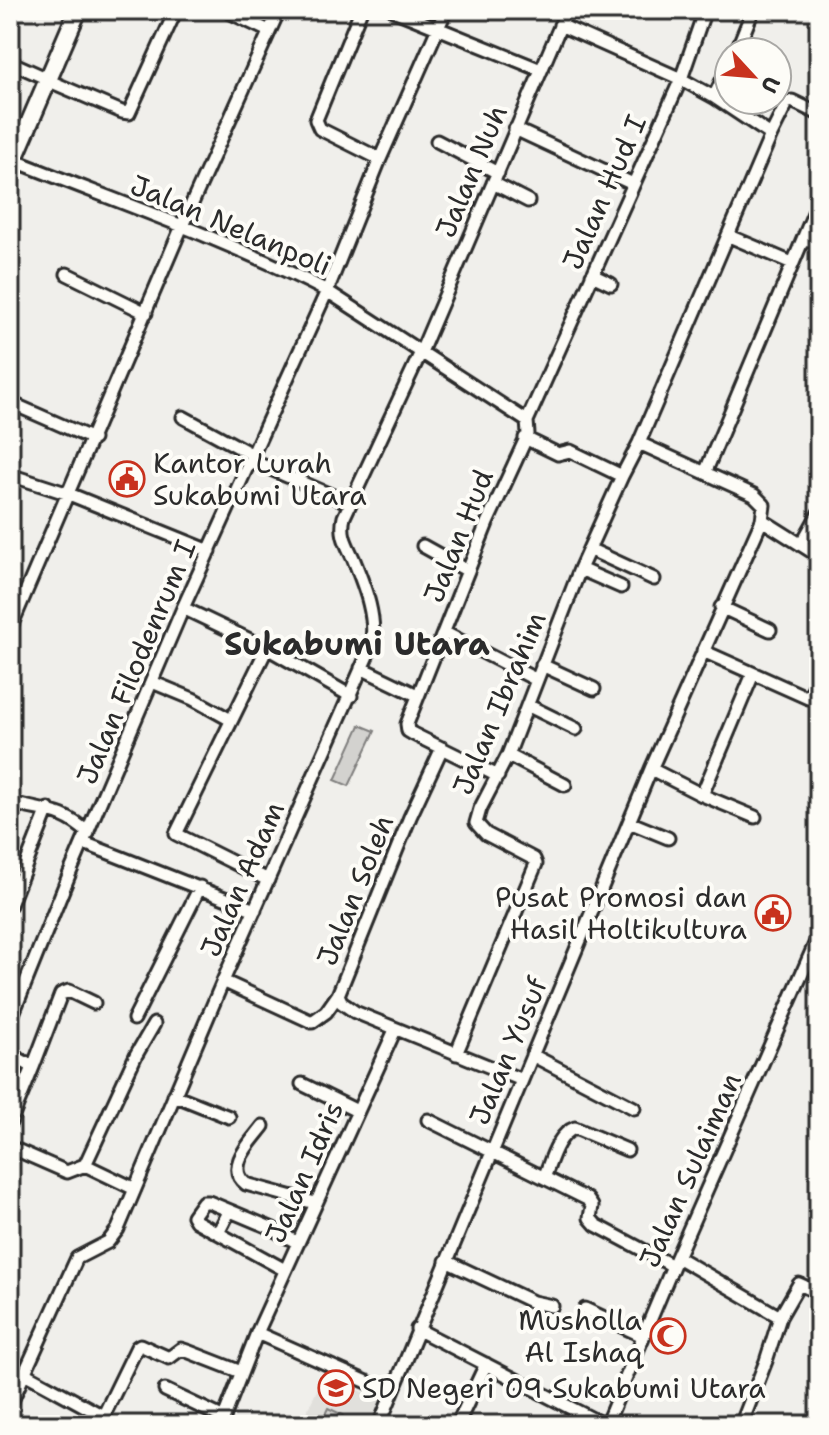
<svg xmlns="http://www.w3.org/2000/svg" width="829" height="1435" font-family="'Shantell Sans',sans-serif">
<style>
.built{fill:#e1e0dc}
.green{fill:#d3d2cf;stroke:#7f7e7d;stroke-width:2}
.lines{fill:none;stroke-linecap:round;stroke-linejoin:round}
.street-casing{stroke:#2b2b2b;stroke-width:17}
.secondary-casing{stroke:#2b2b2b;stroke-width:22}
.street{stroke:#fdfcf7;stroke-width:11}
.secondary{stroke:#fdfcf7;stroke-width:16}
.labels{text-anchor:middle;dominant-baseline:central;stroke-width:8;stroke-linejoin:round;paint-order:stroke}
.street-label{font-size:28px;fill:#2b2b2b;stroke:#fdfcf7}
.poi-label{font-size:28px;fill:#2b2b2b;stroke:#fdfcf7;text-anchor:start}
.quarter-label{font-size:32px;font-weight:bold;fill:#2b2b2b;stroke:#fdfcf7}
</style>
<rect width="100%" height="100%" fill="#f0efeb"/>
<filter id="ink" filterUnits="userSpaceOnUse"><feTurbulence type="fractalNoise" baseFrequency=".0125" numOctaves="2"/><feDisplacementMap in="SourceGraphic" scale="16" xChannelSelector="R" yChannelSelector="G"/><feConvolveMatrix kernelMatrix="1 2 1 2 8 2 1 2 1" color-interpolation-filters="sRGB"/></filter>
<g filter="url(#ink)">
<path class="built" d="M325 1374 383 1402 372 1425H300Z"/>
<path class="green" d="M360 725 375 731 349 786 335 780Z
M328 1408 343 1415 338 1425H320Z"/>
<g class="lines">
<defs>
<path id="street" d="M225 10 269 31
M361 10 316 120 320 129 380 159
M393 10 541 70
M560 25 681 79 714 97 771 135
M736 52 753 10
M10 62 48 79
M47 80 122 112 129 113 176 10
M714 97 729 66
M515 129 633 184
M437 141 498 173
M13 160C118 202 226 239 327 291L527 421
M493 183 528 201
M729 236 792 263
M804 238 819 244
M67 274 146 313
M592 275 611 284
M11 403 93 439
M183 417 253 455
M525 438 558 454 570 451 622 476 639 443 754 495 764 505 762 520 819 556
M639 443 771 135 787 103 792 101 819 114
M250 460 349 503
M705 473 819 201
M10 475 69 494 210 551
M801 545 819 513
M423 546 468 571
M589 549 654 579
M580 569 621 587
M721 607 770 630
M183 608 267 648 351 696
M10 629 185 219 279 10
M445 633 537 680
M267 648 176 834 268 880
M703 651 808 698 819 679
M542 665 594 689
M361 668 417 695
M152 682 193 699 231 720
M529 706 576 729
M508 755 565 785
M651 769 702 795 755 817
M498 776 413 734 408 731 407 724 487 523 528 434 527 421 681 79 705 10
M702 795 753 674
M10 802C42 813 60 807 88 833
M629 822 668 838
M84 843 255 910
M10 905 48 809
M223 981 312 1022 326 1012 338 995 410 817 442 748
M338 995 342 1003 355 1012 522 1080
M134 1019 200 887
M10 1021 69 875 183 608 327 291 380 159 446 10
M10 1054 33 1067 10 1123
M456 1054 536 864 534 859 486 834 476 823 480 809 508 755 580 569 622 476
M532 1055 634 1108
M33 1067 61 994 69 991 94 1003
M302 1084 357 1111
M174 1095 229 1117
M428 1120 587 1199 592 1206 590 1218 596 1225 673 1266
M263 1126C252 1141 224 1167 246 1184L315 1203
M10 1147 67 1172 85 1165 136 1055 154 1024
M85 1165 135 1189
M544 1178C551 1161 557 1134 575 1128L627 1150
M218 1233 229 1212
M677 1257 780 1317 799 1284 819 1293
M446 1261 533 1302 552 1306
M285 1270 196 1221 193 1216 203 1202H209L271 1228 298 1243
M585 1309 643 1336
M417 1329 604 1425
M257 1333 392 1393
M24 1373 103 1416
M165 1390 224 1418
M10 1405 77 1258 108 1242 118 1229 223 981 370 649C379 621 364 585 353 558 346 543 340 534 344 517L421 352 567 10
M459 1421 486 1364
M99 1425 137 1347 140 1345 169 1358 181 1349 187 1351 241 1372
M221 1425 257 1333 395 1030
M379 1425 651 769 762 520
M606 1425 673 1266 819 935
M741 1425 766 1361 780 1317"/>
<path id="secondary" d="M10 168 78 10"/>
</defs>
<use href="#street" class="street-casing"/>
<use href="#secondary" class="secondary-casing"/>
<use href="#street" class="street"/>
<use href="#secondary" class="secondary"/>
</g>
</g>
<defs>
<symbol id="civic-ring" viewBox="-11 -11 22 22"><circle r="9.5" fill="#fdfcf7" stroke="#c8321e" stroke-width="1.5"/><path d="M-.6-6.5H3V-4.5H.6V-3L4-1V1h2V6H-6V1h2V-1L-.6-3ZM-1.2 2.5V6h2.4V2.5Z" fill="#c8321e"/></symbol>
<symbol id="mosque-ring" viewBox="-11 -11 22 22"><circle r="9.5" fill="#fdfcf7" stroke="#c8321e" stroke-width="1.5"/><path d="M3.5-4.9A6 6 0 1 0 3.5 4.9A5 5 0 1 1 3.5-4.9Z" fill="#c8321e"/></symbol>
<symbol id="school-ring" viewBox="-11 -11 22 22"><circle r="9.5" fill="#fdfcf7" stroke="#c8321e" stroke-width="1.5"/><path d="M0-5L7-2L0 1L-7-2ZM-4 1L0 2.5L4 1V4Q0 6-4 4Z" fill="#c8321e"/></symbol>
</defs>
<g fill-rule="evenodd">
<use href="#civic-ring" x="107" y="459" width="40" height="40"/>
<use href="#civic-ring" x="753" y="893" width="40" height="40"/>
<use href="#mosque-ring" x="648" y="1316" width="40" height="40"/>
<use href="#school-ring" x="316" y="1368" width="40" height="40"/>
</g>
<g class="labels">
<g class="street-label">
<text transform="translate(471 171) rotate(-67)">Jalan Nuh</text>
<text transform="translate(604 192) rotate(-66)">Jalan Hud I</text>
<text transform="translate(231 225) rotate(23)">Jalan Nelanpoli</text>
<text transform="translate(458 536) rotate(-68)">Jalan Hud</text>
<text transform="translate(136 662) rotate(-67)">Jalan Filodenrum I</text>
<text transform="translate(499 703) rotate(-67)">Jalan Ibrahim</text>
<text transform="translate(242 879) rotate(-66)">Jalan Adam</text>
<text transform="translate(355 890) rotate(-68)">Jalan Soleh</text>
<text transform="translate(508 1051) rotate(-67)">Jalan Yusuf</text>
<text transform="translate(690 1170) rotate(-66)">Jalan Sulaiman</text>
<text transform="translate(304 1172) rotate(-66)">Jalan Idris</text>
</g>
<g class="poi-label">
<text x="153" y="463">Kantor Lurah<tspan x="153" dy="32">Sukabumi Utara</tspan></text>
<text x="747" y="897" text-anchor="end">Pusat Promosi dan<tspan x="747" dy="32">Hasil Holtikultura</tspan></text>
<text x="642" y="1320" text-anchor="end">Musholla<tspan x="642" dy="32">Al Ishaq</tspan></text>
<text x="362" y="1388">SD Negeri 09 Sukabumi Utara</text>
</g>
<g class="quarter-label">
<text x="357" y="643">Sukabumi Utara</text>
</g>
</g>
<rect width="829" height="1435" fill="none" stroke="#fdfcf7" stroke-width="40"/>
<rect x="20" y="20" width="789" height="1395" fill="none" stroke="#2b2b2b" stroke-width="3" filter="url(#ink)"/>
<g transform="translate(753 76) rotate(116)"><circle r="38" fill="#fdfcf7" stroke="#a9a8a5" stroke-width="2"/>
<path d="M0-6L14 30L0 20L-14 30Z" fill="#c8321e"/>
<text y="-12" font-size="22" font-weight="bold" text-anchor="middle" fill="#2b2b2b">U</text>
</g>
</svg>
